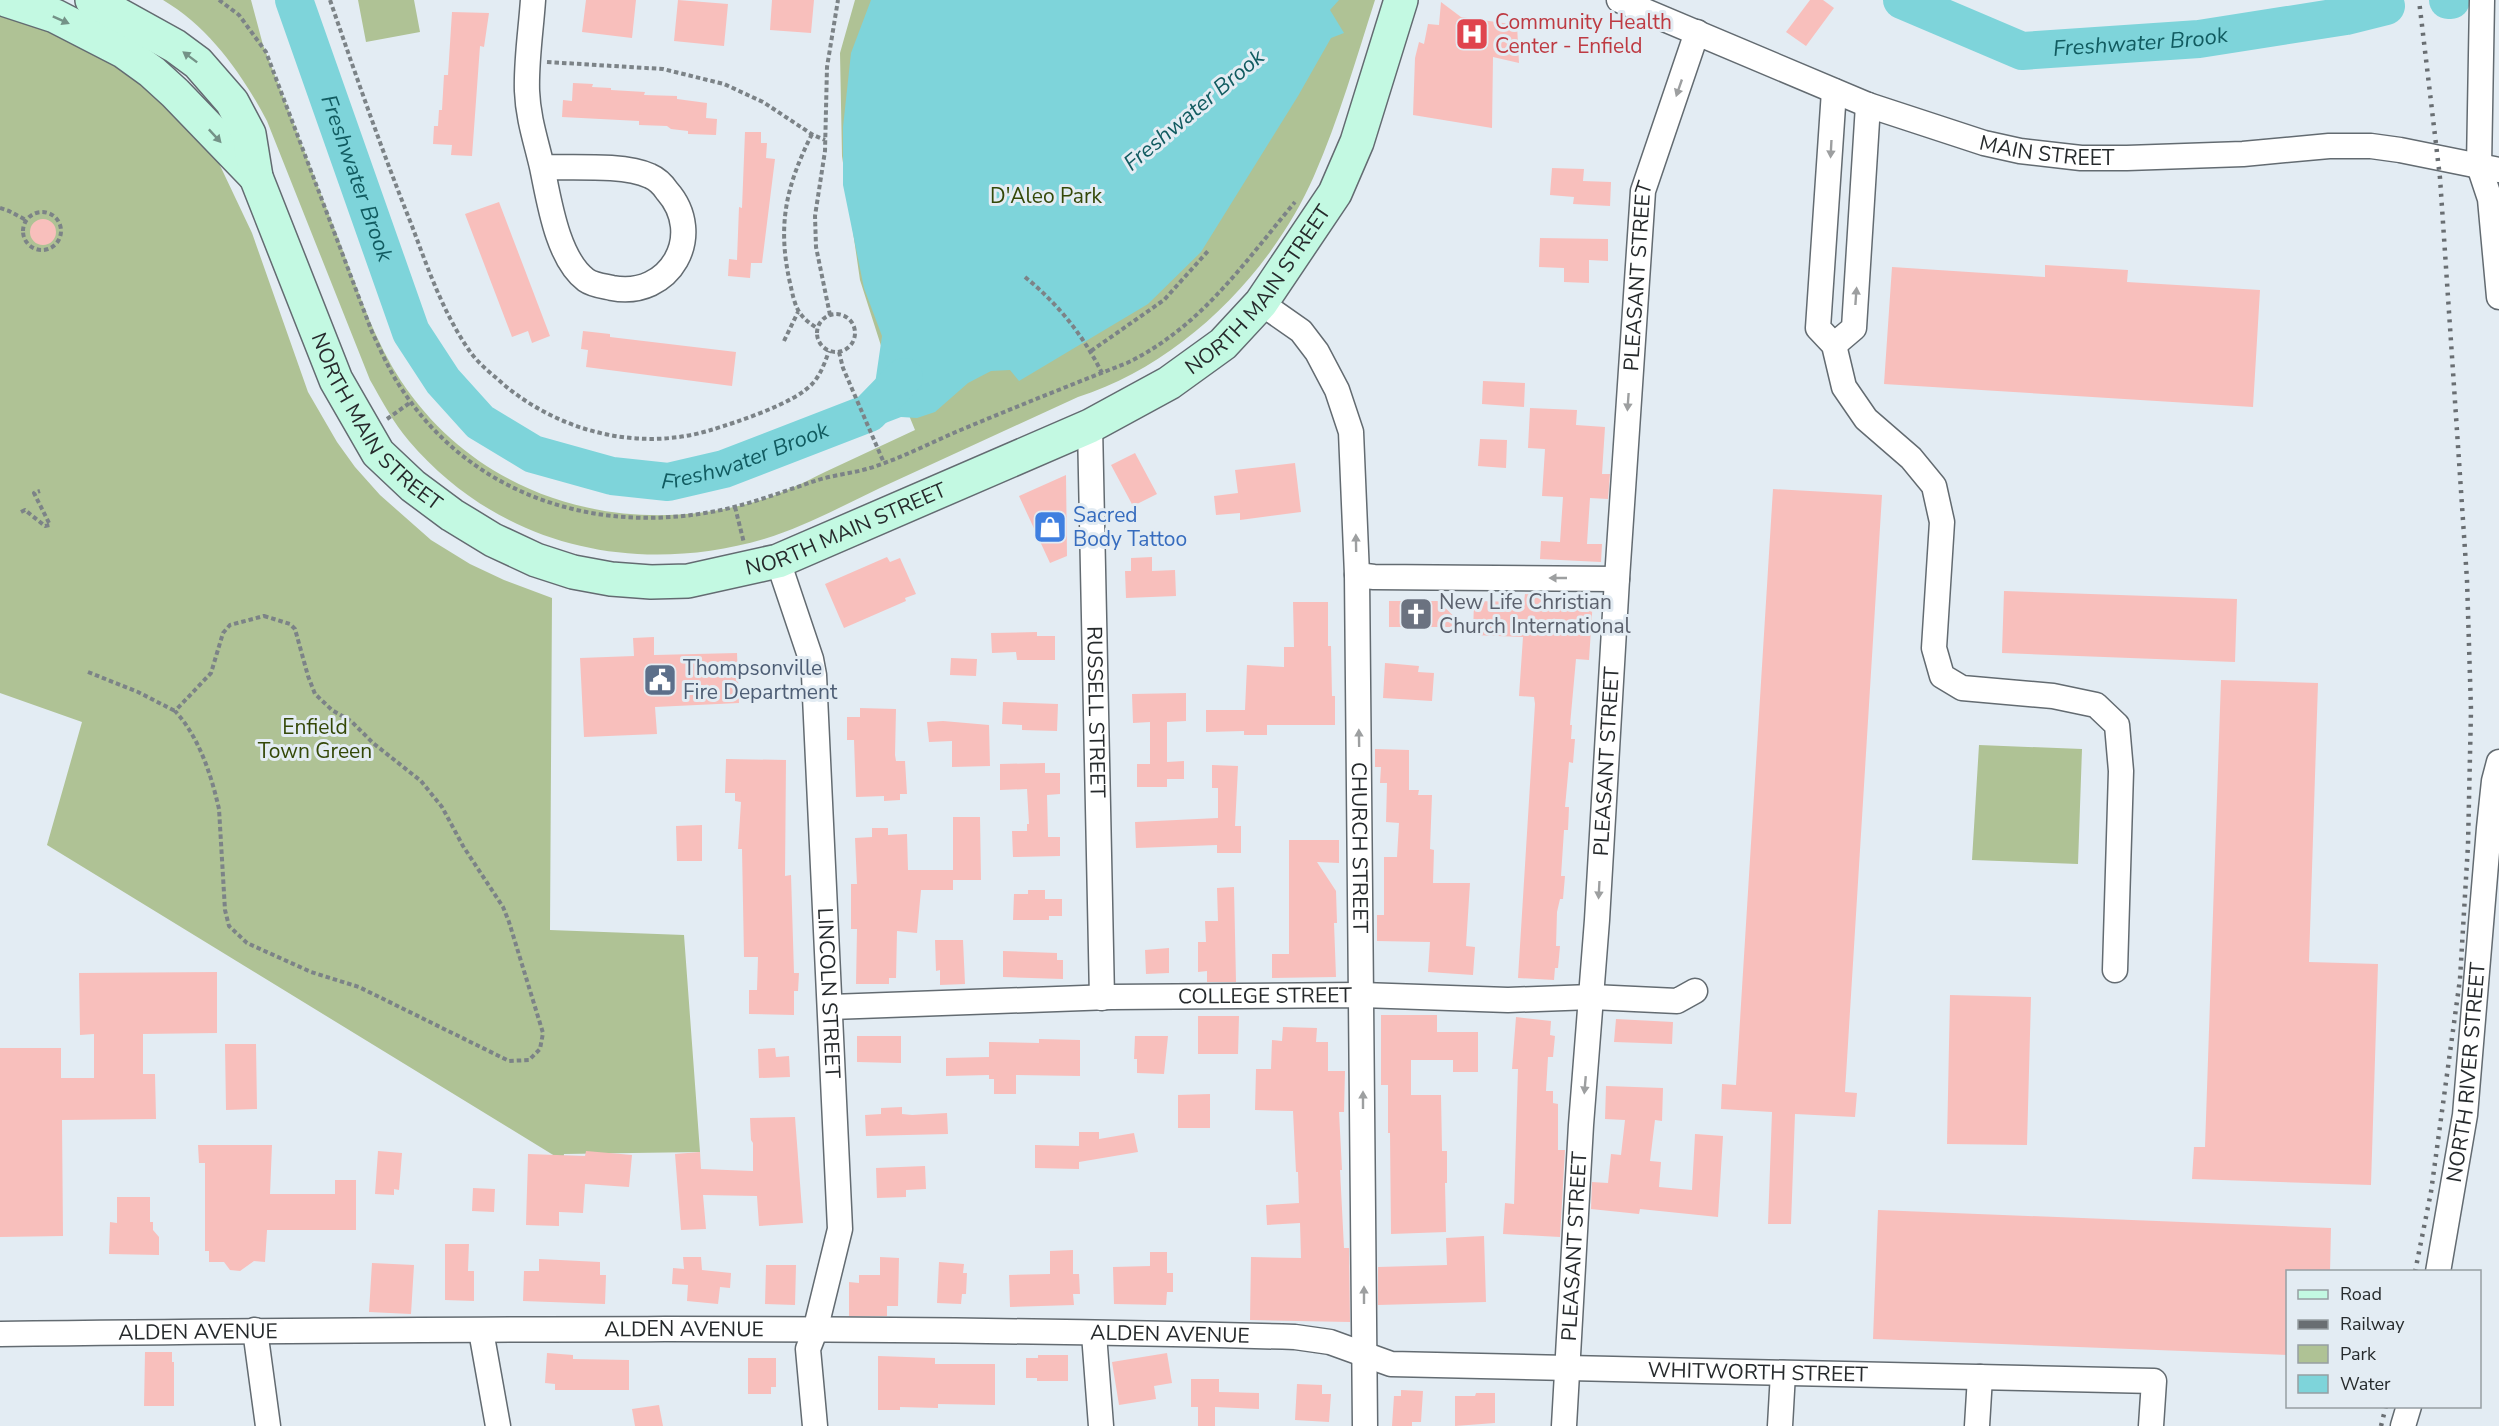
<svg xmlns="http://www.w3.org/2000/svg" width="2499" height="1426" font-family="'Nunito Sans',sans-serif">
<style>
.green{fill:#afc295}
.water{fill:#7ed4da}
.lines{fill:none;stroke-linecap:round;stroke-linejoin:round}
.river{stroke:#7ed4da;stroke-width:38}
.building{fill:#f8bfbc}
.street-casing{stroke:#636b71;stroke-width:27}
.secondary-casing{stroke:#636b71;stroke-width:36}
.path{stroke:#7c8387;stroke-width:4;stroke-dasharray:4.5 3;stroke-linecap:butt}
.street{stroke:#fff;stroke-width:24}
.secondary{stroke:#c3f9e2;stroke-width:33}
.rail{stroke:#696e72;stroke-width:4.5;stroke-dasharray:3 6;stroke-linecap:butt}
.oneway{fill:#749287}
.oneway2{fill:#9d9fa0}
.labels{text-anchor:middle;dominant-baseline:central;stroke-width:6;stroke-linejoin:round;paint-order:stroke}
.health-label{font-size:21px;fill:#be3a42;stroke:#e3ecf3;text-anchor:start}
.street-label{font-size:21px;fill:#262a2c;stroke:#e3ecf3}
.park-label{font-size:21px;fill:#344807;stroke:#e3ecf3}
.shop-label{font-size:21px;fill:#366cbe;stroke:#e3ecf3;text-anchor:start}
.worship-label{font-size:21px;fill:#5b616d;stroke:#e3ecf3;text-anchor:start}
.service-label{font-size:21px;fill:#4e5e75;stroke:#e3ecf3;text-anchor:start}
.water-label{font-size:22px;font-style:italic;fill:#115b60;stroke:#e3ecf3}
</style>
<rect width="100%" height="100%" fill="#e3ecf3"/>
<path class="green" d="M163 0H251L263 45C289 111 314 177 340 243 358 290 374 340 401 381 479 498 619 538 751 503 777 496 801 484 825 472 855 458 885 444 915 430L883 352 860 280 842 156 840 53 855 0H1375C1356 59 1339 119 1314 176 1271 274 1180 365 1078 397 1012 427 946 458 880 488 842 506 804 527 764 539 633 577 499 546 409 441 393 422 382 401 370 380L267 121C242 74 210 28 163 0Z
M358 0H414L420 32 366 42Z
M0 11 28 18 142 76 216 157 252 233 308 392 337 442 355 467 380 495 431 540 470 564 504 580 552 598 550 930 684 935 700 1152 564 1154 563 1161 47 845 82 722 0 693Z
M1979 745 2082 749 2078 864 1972 860Z"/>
<path class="water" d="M871 0H1339L1330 10 1344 33 1331 38 1298 96 1201 252 1148 304 1019 381 1010 370 991 371 968 383 935 412 917 418 901 417 875 427 861 396 875 384 882 336 864 288 843 185V127L851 53Z"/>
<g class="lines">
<g class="river">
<path id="s1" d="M294 0 411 332 443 381 480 422 533 454 612 476 668 482 724 469 869 413 904 377"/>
<path id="s2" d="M1902 0 2022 51 2199 39 2346 16 2386 6"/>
<path d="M2448 0H2451"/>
</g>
</g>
<path class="building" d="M586 0H636L632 38 582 32Z
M678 0 728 4 724 46 674 41Z
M772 0H814L811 33 770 30Z
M1810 0H1823L1834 8 1806 46 1786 32Z
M1441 2 1461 17 1517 25 1519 63 1493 57 1492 128 1413 115 1415 58 1419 42 1424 44 1428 24 1439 25Z
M452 12 489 13 484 47 480 46 472 156 451 155 452 145 433 144 434 126H438L439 110H442L444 75H448Z
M573 83 593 84 592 87 611 88V90L645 92 644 95 677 96V99L707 103 706 118 717 119 716 135 688 134V131L671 129 667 126 639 125V121L562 117 563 100 572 101Z
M745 132H761V143H767L766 158 775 159 762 263H751L750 278 728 276 729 259 737 260 739 207 742 208Z
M1552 168 1584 169 1583 181 1611 182 1610 206 1573 204 1574 197 1550 195Z
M499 202 550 336 532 343 528 331 512 337 465 214Z
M30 232a13 13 0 1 1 26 0a13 13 0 1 1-26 0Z
M1540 238 1608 239V261L1589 260V283L1564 282V268L1539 267Z
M2045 265 2128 270 2127 282 2260 290 2253 407 1884 384 1892 267 2045 277Z
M583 331 610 334V337L736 352 732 386 586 367 588 350 581 349Z
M1483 381 1525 383 1524 407 1482 404Z
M1530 408 1577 410 1576 425 1605 427 1602 474H1610L1608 499 1590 498 1587 544H1602L1601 562 1540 559 1541 541 1560 542 1563 497 1542 496 1545 449 1528 448Z
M1480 439 1507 440 1506 468 1478 466Z
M1135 453 1157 494 1133 506 1111 465Z
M1295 463 1301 512 1240 520V513L1216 515 1214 496 1238 493 1235 470Z
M1066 475 1067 556 1050 563 1019 496Z
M1773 489 1882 495 1845 1092 1857 1093 1855 1117 1795 1114 1791 1224H1768L1772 1112 1721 1109 1722 1084 1736 1085Z
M887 557 890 562 900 558 916 594 905 598 906 601 844 628 825 584Z
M1152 557V571L1175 570 1176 596 1126 598 1125 571H1131V558Z
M2004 591 2237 599 2235 662 2002 653Z
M1525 594 1593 599 1589 660 1576 659 1570 725H1572L1571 739H1575L1573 763 1569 762 1568 775 1565 807H1569L1568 830H1564L1561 876H1565L1563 899H1560L1557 912 1556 946H1560L1558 968H1555L1554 980 1518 978 1535 704 1534 697 1519 696 1523 637 1473 635 1474 601 1524 602Z
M1389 601H1438L1465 627H1389Z
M1293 602H1328V646H1331L1332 696H1335V725H1267V735H1244V731L1206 732V710H1245L1247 665 1284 667V647H1294Z
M1037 632V636H1055V660H1017L1016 652 992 653 991 633Z
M654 637V655L737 653 739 703 655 707 657 734 584 737 580 658 634 656 633 638Z
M951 658 977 659 976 676 950 675Z
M1385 663 1419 666 1418 672 1434 673 1432 701 1383 698Z
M2221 680 2318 683 2309 962 2378 964 2371 1185 2192 1179 2194 1147H2205Z
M1186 693V721L1167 722V762L1184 761V779H1167V787H1137V764H1150V722L1133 723 1132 694Z
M1003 702 1058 704 1057 731 1022 730V725L1002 724Z
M860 708 896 709 895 755 896 761H905L907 794H900V800L884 801V796L856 797 854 740H847V717H860Z
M943 721 989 725 990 766 952 767V741L929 742 927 722Z
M1375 749 1409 750V790H1419L1418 795H1432L1430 849 1434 850 1433 883H1470L1466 946 1475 947 1473 975 1428 972 1430 942 1377 941V915H1384V857H1397L1399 823 1386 822 1387 783H1380L1381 767H1375Z
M726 759 786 760 785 876 791 875 794 973H799L798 991H794V1015L749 1014V990H757L758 957H744L742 849H738L741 802 735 801V793H725Z
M1045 763V773H1060V794L1047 795 1048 837H1060V856L1013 857 1012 831H1027V824H1029L1027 789 1000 790V764Z
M1212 765 1238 766 1235 826H1241V853H1217V845L1136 848 1135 822 1218 818V788H1212Z
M953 817H980L981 880H953Z
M702 825V861H677L676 826Z
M872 828H888V835L907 834 908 870H953V890H921L917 933 897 931 896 978H889V984H856L857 929H851V884H857L855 838 872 837Z
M1289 840H1339V863L1317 862 1336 891 1337 923H1334L1336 977 1272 978V954H1289Z
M1234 887 1236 982H1207V971L1198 972V942H1206L1205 921H1218L1217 888Z
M1028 890H1045V899H1062V916H1049V920H1013L1014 894H1028Z
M935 940H963L965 984 940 985V970L936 971Z
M1169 948V973L1146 974 1145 950Z
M1003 951 1057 953V960H1063V979L1003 977Z
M217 972V1033L143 1034V1074H155L156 1119 62 1120 63 1236 0 1237V1048H61V1078H94V1034L80 1035 79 973Z
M1950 995 2031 997 2027 1145 1947 1144Z
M1381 1015H1437V1032H1478V1072H1453V1060H1411V1095H1441L1442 1151H1447V1183H1445L1446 1232 1391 1234 1390 1133H1388V1085H1381Z
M1198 1016H1239L1238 1054H1198Z
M1516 1017 1551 1021 1550 1035 1555 1036 1553 1057H1548L1546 1091H1553V1103L1558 1104V1150H1565L1560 1237 1503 1234 1505 1203 1514 1204 1518 1069H1512Z
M1616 1019 1673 1022 1672 1044 1614 1042Z
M1283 1027 1317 1028 1316 1042H1328V1071H1345L1344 1112H1339L1342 1170H1340L1344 1248H1349L1350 1322 1250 1320 1251 1257 1301 1258 1300 1223 1267 1225 1266 1205 1299 1203 1298 1172H1296L1293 1111 1255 1110 1256 1069H1271L1272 1040 1282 1041Z
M857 1036H901V1063L857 1062Z
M1135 1036H1168L1164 1074 1137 1073V1059H1134Z
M1039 1039 1080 1040V1076L1016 1075V1094H994V1079H989V1075L946 1076V1058L989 1057V1042L1039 1043Z
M225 1044H256L257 1109 226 1110Z
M775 1048 776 1057 789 1056 790 1077 759 1078 758 1049Z
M1606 1086 1663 1088 1662 1121 1655 1120 1650 1161 1661 1162 1659 1187 1692 1190 1695 1134 1723 1136 1718 1217 1640 1209 1639 1214 1591 1209 1592 1182 1608 1183 1611 1154 1621 1155 1625 1120 1605 1119Z
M1210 1094V1128H1178V1095Z
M902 1107V1114L912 1115 947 1113 948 1134 866 1136 865 1115 881 1114V1108Z
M795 1117 803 1223 759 1226 757 1196 703 1195 706 1229 681 1230 675 1154 700 1152 701 1169 753 1171V1143L751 1140 750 1118Z
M1079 1132H1099V1139L1134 1133 1138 1152 1079 1162V1169L1035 1168V1145L1079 1146Z
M198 1145H272L270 1194H335V1180H356V1230H267L265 1262 254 1261 240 1271 230 1270 224 1262H209V1251H205V1163H199Z
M378 1151 402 1153 399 1190 394 1189V1195L375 1194Z
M586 1151 632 1155 629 1187 585 1184 583 1213 559 1212V1226L526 1225 528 1154 585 1156Z
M925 1166 926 1189 906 1190V1197L877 1198 876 1168Z
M473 1188 495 1189 494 1212 472 1211Z
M117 1197H150V1222H153V1230L159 1237V1255L109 1254 110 1222 117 1223Z
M1878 1210 2331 1228 2330 1272H2288V1355L1873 1339Z
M1484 1236 1486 1302 1378 1305V1267L1447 1265 1446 1238Z
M445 1244H469L468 1271H474V1301L445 1300Z
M1073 1250V1274H1079L1080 1294H1073L1074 1305 1010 1307 1009 1275 1050 1274V1251Z
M1150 1252H1167V1273H1173V1292H1167L1166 1305 1114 1304 1113 1267 1150 1266Z
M683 1257H701L702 1270 731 1273 730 1288 720 1287 718 1304 687 1301 688 1285 672 1284 673 1268 684 1269Z
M880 1257 899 1258 898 1306H887V1316H849V1282L859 1283V1275H880Z
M539 1259 600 1262V1275H606L605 1304 523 1301 524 1271H539Z
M939 1262 964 1264 963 1273H967L966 1294H962L961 1304 937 1303Z
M372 1263 414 1265 411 1314 369 1312Z
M766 1265H796L795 1305 765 1304Z
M145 1352H172V1362H174V1406H144Z
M547 1353 573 1355V1359L629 1360V1390H555V1384L545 1383Z
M1167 1353 1172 1383 1154 1386 1156 1399 1119 1405 1112 1362Z
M1038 1355H1068V1381H1037V1378H1026V1358H1038Z
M878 1356 935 1358V1364H995V1405L938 1404V1408L900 1407V1410H878Z
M748 1358H776V1387H771V1394H748Z
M1191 1379H1219V1392L1259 1393V1409L1215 1407V1426H1198V1407H1191Z
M1297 1384 1322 1385V1394H1331L1329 1422 1295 1420Z
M1401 1390 1423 1391 1421 1422H1412V1426H1392L1394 1396H1401Z
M1476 1393H1495V1423L1455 1426V1396H1475Z
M659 1405 663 1426H635L632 1409Z"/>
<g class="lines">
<defs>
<g id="street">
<path d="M533 0C531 30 526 61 527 91 528 118 536 141 542 167 549 200 557 258 586 280 593 285 603 286 612 288 670 299 706 235 667 191 663 185 657 179 650 176 624 164 571 168 542 167"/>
<path id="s3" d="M1619 0 1868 105 1984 143 2020 151 2081 158H2127L2243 154 2329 146H2371L2400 150 2499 170"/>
<path d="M2482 0 2479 166 2490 199 2499 297"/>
<path d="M1834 91 1818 328 1834 345 1844 387 1866 419 1911 458 1934 486 1942 522 1934 648 1942 676 1962 688 2053 696 2096 705 2117 725 2121 771 2115 970"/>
<path id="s4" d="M1261 303 1301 331 1317 352 1337 390 1351 432 1357 575 1365 1426"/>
<path d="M1834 345 1854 328 1868 105"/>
<path id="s5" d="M1090 426 1102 998"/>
<path id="s6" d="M778 561 811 659 814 675 840 1229 815 1331 808 1349 815 1426"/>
<path d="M1357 575 1374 577 1617 579"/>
<path id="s7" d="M831 1007 1111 997 1362 995 1508 1000 1592 997 1677 1001 1695 991"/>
<path id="s8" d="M2438 1272 2465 1115 2489 828 2494 781 2499 762"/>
<path d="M255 1330 268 1426"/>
<path d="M481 1331 498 1426"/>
<path id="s9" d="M0 1334C431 1329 863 1325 1295 1337L1330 1342 1391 1364 2154 1381 2151 1426"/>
<path d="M1094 1334 1101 1426"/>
<path id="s10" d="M1564 1426 1581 1125 1597 920 1617 579 1643 191 1697 32"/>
<path d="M1780 1426 1783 1373"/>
<path d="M1977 1426 1980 1377"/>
<path d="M2403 1426 2409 1406"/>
</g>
<g id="secondary">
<path d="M6 0 55 16 123 51 152 72 175 93 256 177"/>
<path id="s11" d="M92 0 175 46 198 63 232 102 249 134 256 177 336 380 378 453 413 486 452 515 493 540 536 560 573 572 611 579 651 582 688 581 778 561 1090 426 1169 383 1223 344 1261 303 1335 193 1357 142 1401 0"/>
</g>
</defs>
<use href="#street" class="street-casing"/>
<use href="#secondary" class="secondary-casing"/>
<path class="path" d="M219 0 239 15 266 52 372 332C381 351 389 370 401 388 468 491 586 533 705 513 744 507 781 492 818 480 837 474 857 473 876 466 906 456 934 441 963 429 1018 406 1073 384 1127 363 1201 327 1244 263 1295 202
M330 0C356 76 382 151 412 226 428 269 444 315 471 353 480 365 492 374 503 384 560 432 639 452 711 430 737 422 796 403 813 383 821 374 825 362 829 351
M547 62 663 69 724 84 763 102 813 135 825 140
M812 134C786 186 777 225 790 283 795 305 796 315 817 328
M0 208 9 211 26 220
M23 231a19 19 0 1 1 38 0a19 19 0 1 1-38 0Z
M1025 277C1058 304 1083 335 1102 373
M817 333a19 19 0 1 1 38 0a19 19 0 1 1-38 0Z
M830 315 816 247 815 216 825 151 827 67 838 0
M784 341 798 312
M1091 351 1164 300 1208 251
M839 352 843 368 884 463
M387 419 411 402
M735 507 744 543
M21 512 25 510 45 526 50 525 34 493 40 491
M264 616 290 624 295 629 308 676 315 694 332 710 351 721 373 743 421 781 442 807 463 846 503 907 509 922 543 1033 540 1049 529 1060 509 1061 359 987 311 972 247 943 229 926 225 910 219 809C211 774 199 737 175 711L211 673 223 633 230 625Z
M88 672 138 692 175 711"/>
<use href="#street" class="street"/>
<use href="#secondary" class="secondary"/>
<path class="rail" d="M2415 1272 2431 1192 2460 979 2468 845 2471 710 2467 580 2440 178 2419 0
M2381 1426 2386 1406"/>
</g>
<defs><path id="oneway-solid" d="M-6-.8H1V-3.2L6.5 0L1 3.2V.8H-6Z" transform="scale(1.5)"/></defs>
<g class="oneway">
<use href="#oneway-solid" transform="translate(61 20) rotate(24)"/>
<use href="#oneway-solid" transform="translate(190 57) rotate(-143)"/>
<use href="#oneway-solid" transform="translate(215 136) rotate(47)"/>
</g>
<g class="oneway2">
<use href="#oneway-solid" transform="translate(1679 88) rotate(109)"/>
<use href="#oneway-solid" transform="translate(1831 149) rotate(93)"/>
<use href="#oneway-solid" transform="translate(1856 296) rotate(-86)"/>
<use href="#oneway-solid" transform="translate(1628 402) rotate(94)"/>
<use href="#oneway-solid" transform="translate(1356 543) rotate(-91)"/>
<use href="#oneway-solid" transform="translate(1558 578) rotate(-180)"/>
<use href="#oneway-solid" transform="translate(1359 738) rotate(-91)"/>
<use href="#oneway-solid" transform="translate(1599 890) rotate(93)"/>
<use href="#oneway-solid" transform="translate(1585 1085) rotate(95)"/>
<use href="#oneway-solid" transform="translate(1363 1100) rotate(-90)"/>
<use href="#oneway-solid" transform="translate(1364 1295) rotate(-90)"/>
</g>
<defs>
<symbol id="hospital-square" viewBox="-11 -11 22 22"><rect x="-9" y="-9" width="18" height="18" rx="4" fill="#e0444e" stroke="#e3ecf3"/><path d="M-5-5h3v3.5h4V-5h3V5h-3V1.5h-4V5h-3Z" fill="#fff"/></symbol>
<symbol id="shop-square" viewBox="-11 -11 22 22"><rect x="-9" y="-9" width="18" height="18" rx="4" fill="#3f7fe0" stroke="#e3ecf3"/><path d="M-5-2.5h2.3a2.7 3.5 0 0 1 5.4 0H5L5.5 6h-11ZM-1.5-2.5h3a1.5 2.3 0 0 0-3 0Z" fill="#fff"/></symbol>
<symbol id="church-square" viewBox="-11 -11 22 22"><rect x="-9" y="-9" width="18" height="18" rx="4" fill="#6b7280" stroke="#e3ecf3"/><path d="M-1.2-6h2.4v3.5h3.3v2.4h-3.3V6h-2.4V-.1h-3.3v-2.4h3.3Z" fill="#fff"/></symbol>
<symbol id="civic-square" viewBox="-11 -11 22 22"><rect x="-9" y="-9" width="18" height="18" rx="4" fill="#5c6f8a" stroke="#e3ecf3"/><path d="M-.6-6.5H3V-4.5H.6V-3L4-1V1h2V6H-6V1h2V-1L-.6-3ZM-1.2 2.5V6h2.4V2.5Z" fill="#fff"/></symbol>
</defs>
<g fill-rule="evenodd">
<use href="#hospital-square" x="1453" y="15" width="38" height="38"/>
<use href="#shop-square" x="1031" y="508" width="38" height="38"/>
<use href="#church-square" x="1397" y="595" width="38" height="38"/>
<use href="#civic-square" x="641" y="661" width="38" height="38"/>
</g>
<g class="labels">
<g class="health-label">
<text x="1495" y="22">Community Health<tspan x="1495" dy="24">Center - Enfield</tspan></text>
</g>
<g class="street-label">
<text stroke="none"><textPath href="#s3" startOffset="456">MAIN STREET</textPath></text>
<text stroke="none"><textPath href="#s10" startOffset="1152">PLEASANT STREET</textPath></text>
<text stroke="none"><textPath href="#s11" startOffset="1557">NORTH MAIN STREET</textPath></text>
<text stroke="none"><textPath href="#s11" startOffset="531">NORTH MAIN STREET</textPath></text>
<text stroke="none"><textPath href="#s11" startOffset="1071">NORTH MAIN STREET</textPath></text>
<text stroke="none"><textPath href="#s5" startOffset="286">RUSSELL STREET</textPath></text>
<text stroke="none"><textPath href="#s10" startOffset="666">PLEASANT STREET</textPath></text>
<text stroke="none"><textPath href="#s4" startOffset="578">CHURCH STREET</textPath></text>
<text stroke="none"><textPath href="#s6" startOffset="438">LINCOLN STREET</textPath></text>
<text stroke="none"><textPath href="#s7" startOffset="434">COLLEGE STREET</textPath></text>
<text stroke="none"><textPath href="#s8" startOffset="202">NORTH RIVER STREET</textPath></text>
<text stroke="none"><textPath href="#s10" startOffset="180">PLEASANT STREET</textPath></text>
<text stroke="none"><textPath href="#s9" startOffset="684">ALDEN AVENUE</textPath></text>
<text stroke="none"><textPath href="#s9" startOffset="198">ALDEN AVENUE</textPath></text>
<text stroke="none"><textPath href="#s9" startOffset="1170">ALDEN AVENUE</textPath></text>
<text stroke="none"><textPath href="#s9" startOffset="1762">WHITWORTH STREET</textPath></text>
</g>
<g class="park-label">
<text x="1046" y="196">D'Aleo Park</text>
<text x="315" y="727">Enfield<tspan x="315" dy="24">Town Green</tspan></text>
</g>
<g class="shop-label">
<text x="1073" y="515">Sacred<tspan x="1073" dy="24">Body Tattoo</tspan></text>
</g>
<g class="worship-label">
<text x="1439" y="602">New Life Christian<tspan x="1439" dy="24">Church International</tspan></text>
</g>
<g class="service-label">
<text x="683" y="668">Thompsonville<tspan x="683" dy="24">Fire Department</tspan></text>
</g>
<g class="water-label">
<text stroke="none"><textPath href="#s2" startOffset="249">Freshwater Brook</textPath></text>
<text transform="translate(1194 110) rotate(-40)">Freshwater Brook</text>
<text stroke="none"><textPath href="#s1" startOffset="189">Freshwater Brook</textPath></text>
<text stroke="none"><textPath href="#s1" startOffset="747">Freshwater Brook</textPath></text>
</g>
</g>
<rect x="2286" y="1270" width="195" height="138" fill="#e3ecf3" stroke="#979ea3" stroke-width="1.5"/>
<rect x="2298" y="1290" width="30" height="9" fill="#c3f9e2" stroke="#979ea3" stroke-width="1.5"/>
<text x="2340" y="1300" font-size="18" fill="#262a2c">Road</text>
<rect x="2298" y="1320" width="30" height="9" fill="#696e72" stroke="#979ea3" stroke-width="1.5"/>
<text x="2340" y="1330" font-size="18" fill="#262a2c">Railway</text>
<rect x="2298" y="1345" width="30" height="18" fill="#afc295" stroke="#979ea3" stroke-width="1.5"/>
<text x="2340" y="1360" font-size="18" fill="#262a2c">Park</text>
<rect x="2298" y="1375" width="30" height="18" fill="#7ed4da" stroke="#979ea3" stroke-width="1.5"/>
<text x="2340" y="1390" font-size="18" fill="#262a2c">Water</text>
</svg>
